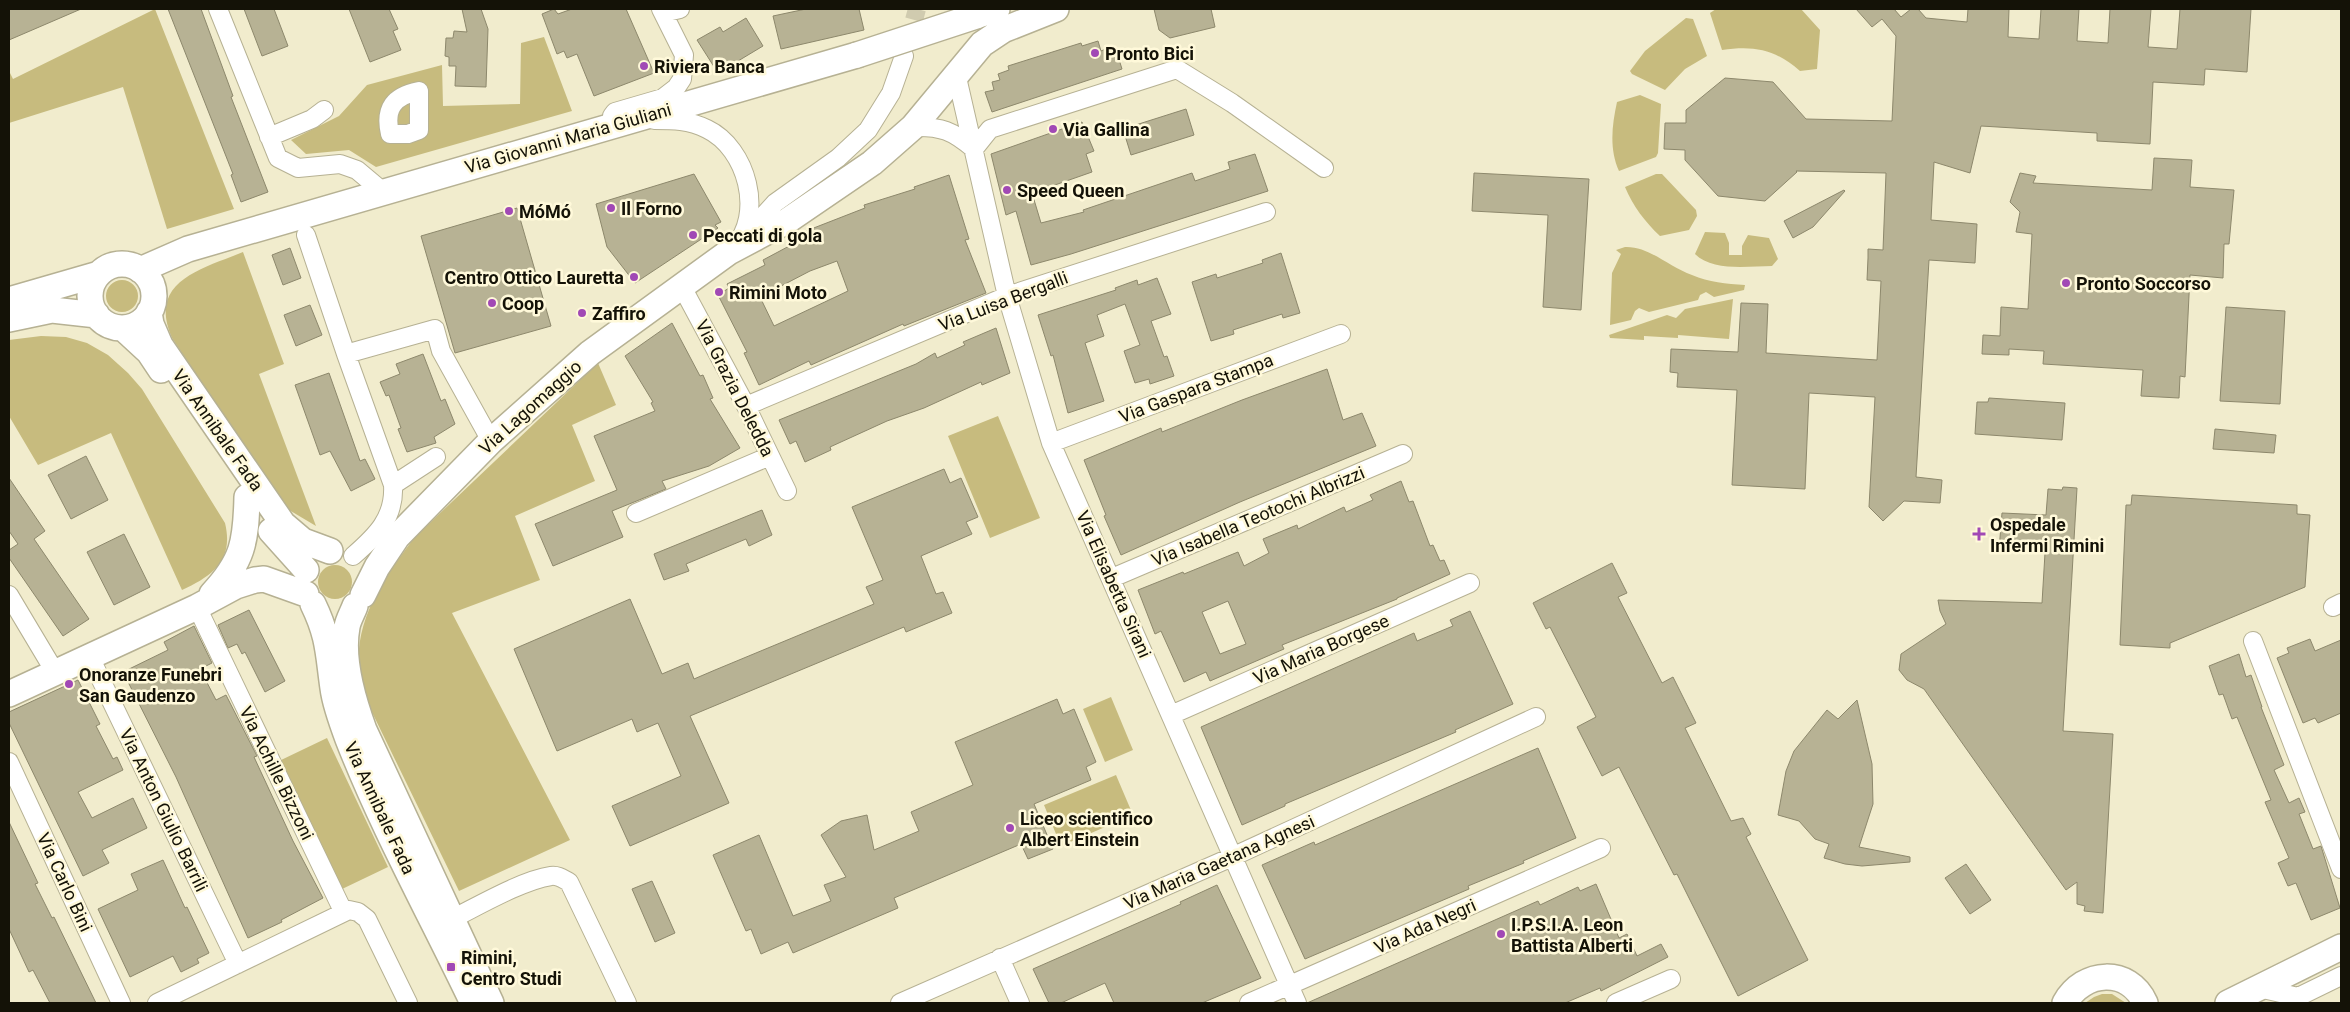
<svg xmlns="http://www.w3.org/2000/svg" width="2350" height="1012" font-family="Roboto,sans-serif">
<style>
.green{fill:#c7bb7e}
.building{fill:#b7b294;stroke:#8d886c;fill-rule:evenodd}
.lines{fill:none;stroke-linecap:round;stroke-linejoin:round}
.street-tunnel{stroke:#d0cbaf;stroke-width:18;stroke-dasharray:18 9;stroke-linecap:butt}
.street-casing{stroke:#b6b193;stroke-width:20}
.secondary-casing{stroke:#b6b193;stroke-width:28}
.street{stroke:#fff;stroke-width:18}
.secondary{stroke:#fff;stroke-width:25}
.secondary-bridge-casing{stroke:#b6b193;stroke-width:28;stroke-linecap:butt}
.secondary-bridge{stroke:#fff;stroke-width:25}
.poi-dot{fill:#a149b5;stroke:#fff9da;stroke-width:2}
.labels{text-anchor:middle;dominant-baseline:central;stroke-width:5;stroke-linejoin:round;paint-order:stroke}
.poi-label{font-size:18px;font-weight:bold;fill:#141207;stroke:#fff9da;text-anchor:start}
.street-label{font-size:18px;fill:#141207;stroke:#fff9da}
</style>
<rect width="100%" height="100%" fill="#f1eccd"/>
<path class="green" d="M155 9 234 209 167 229 123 87 9 123V71L13 79Z
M1716 9H1801L1820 30 1817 69 1800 71C1776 50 1755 45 1722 50L1710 13Z
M1686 18 1693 19 1707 56 1685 69 1665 90 1632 74 1630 71 1645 51Z
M544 37 572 111 376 167 349 150 306 154 291 140 339 116 367 85 442 65 443 106 520 104 521 43Z
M1640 95 1661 104 1658 153 1656 157 1619 171C1609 149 1612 125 1617 102Z
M1656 174H1662L1696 210 1697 216 1689 230 1660 236C1645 222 1633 206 1625 187Z
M1705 232 1725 233 1729 243V255H1742V246L1748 235 1769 238 1778 259 1772 266C1749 266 1713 272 1695 254Z
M1625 247C1649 246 1669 267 1692 275 1709 282 1726 284 1745 285L1744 290 1714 297 1706 292 1700 295 1698 300 1649 312 1639 308 1635 311 1631 320 1610 325 1612 273 1621 254 1616 250Z
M243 252 284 364 259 374 316 526 284 507 172 338C147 281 202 269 243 252Z
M106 296a16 16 0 1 1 32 0a16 16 0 1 1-32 0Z
M1733 299 1729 339 1678 335V338L1644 336V340L1610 338 1609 335 1667 315 1676 318 1685 309Z
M41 336 66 337 87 343 108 355 128 373 142 389 225 523C234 560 213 576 182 590L111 433 38 465 9 416V340Z
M598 363 616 405 572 425 595 481 515 516 540 580 452 613 570 840 459 891 368 704C365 694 360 682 359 671 354 619 385 576 415 537Z
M998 416 1040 518 990 538 948 436Z
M318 582a17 17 0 1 1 34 0a17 17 0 1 1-34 0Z
M1111 697 1133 750 1105 762 1083 709Z
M327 738 388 867 340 890 279 761Z
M1116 775 1133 815 1061 846 1044 805Z
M2102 994H2112L2126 1003H2085L2094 997Z"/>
<path class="building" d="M9 9H81L9 40Z
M168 9H201L233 96 231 97 268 192 241 202 231 175 233 174Z
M244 9H274L288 46 262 56Z
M349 9H389L398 29 393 31 401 50 370 62Z
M462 9H481L488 29 486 87 455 86 456 66H449V57L445 56 446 38H453L454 31 467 32Z
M554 9 558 14 572 9H626L654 73 594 96 577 54 567 58 564 51 557 54 542 14Z
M806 9H859L864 30 781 49 773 16Z
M1154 9H1211L1215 27 1170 38 1159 30Z
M1856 9H1894L1901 17 1911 9H1918L1926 18 1967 22 1968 9H2009L2008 37 2039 39 2041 9H2079L2077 41 2108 43 2110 9H2151L2148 47 2177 49 2180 9H2251L2247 72 2205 69 2204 85 2153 82 2150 144 2097 141V133L1981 126 1970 173 1934 162 1931 220 1977 224 1975 263 1929 260 1916 477 1942 480 1940 503 1904 501 1883 521 1869 507 1875 397 1809 393 1805 489 1732 485 1737 390 1677 387 1678 373 1670 372 1671 349 1738 352 1741 303 1768 304 1766 353 1877 360 1881 281 1867 280 1868 258V249L1883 250 1886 173 1796 171 1797 172 1765 201 1718 196 1685 160V150L1664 149 1665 123H1686V110L1725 78 1773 82 1806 119 1892 121 1896 36 1882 19 1872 27Z
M746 18 763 46 718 73 697 40 720 27 723 32Z
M1098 41 1101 51 1108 48 1110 56 1117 53 1122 69 992 112 985 92 994 90 992 82 1000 80 998 74 1009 70 1008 66 1081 43 1082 46Z
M1186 109 1194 135 1131 155 1123 129Z
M1082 122 1094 151 1086 154 1092 172 1032 193 1041 223 1084 212 1083 210 1192 173 1195 181 1230 169 1228 162 1255 154 1268 191 1071 254 1031 265 1016 211 1006 215 991 154Z
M2154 158 2192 160 2190 187 2234 190 2229 244H2224L2223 278 2190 275 2185 377 2180 376 2179 398 2141 396 2143 370 2043 364 2044 351 2009 349V355L1982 354 1983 335 2000 336 2001 307 2028 309 2032 234 2016 232 2020 212 2010 202 2020 173 2036 176 2033 183 2152 190Z
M1474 173 1589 179 1581 310 1543 307 1548 215 1472 211Z
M694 174 721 222 715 225 718 228 635 283 607 247 596 204Z
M949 175 969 239 965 240 986 293 904 326 903 324 811 365 809 361 759 385 744 353 747 352 718 295 729 288 727 284 765 265 763 260 808 236 806 231 865 208 864 205 915 189 914 187ZM837 261 848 291 774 326 760 297 810 271Z
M1844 190 1845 191 1813 227 1793 238 1784 221Z
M517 208 551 326 455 353 421 236Z
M290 248 301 278 283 285 272 255Z
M1281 253 1300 313 1283 318 1282 314 1233 330 1234 334 1211 341 1192 282 1216 274 1217 278 1263 263 1262 260Z
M1157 278 1171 314 1151 321 1164 357 1167 356 1174 376 1150 384 1149 379 1135 383 1124 351 1140 345 1125 304 1097 315 1104 336 1085 343 1104 401 1068 413 1053 355 1051 356 1038 315 1116 290 1115 288 1137 280 1138 285Z
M310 305 322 335 296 346 284 315Z
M2226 307 2285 311 2280 404 2220 401Z
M672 323 700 376 703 375 713 398 710 399 740 448 709 466 662 481 666 489 612 511 623 537 553 566 535 524 617 490 594 436 655 411 651 403 653 402 625 356Z
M996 328 1010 373 982 385 981 382 924 408 887 421 830 447 831 450 805 462 796 441 790 444 779 420 916 364 935 353 937 358 965 345 963 342Z
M423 354 441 401 445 399 455 424 434 437 436 443 407 452 398 429 401 428 389 395 386 396 380 382 400 374 396 364Z
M1327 369 1343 420 1362 413 1376 446 1240 502 1121 555 1104 516 1106 515 1084 460 1161 428 1162 432 1242 400Z
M329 373 360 461 365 459 375 479 351 491 330 451 320 455 295 385Z
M1989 398 2065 403 2062 440 1975 434 1977 402H1988Z
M2215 429 2276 435 2274 453 2213 449Z
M86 456 108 500 71 519 48 475Z
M944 469 950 483 961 478 978 517 966 522 972 534 921 556 936 594 943 592 952 613 906 632 904 627 690 716 729 803 630 846 612 806 681 776 658 723 637 732 632 719 557 751 514 649 630 599 662 674 688 663 694 679 715 670 874 604 866 587 883 580 852 507Z
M9 478 45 531 34 539 89 619 63 636 9 558V550L18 544 9 531Z
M1401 481 1409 502 1413 501 1430 546 1433 545 1440 561 1444 560 1450 574 1397 598V599L1282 645 1284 649 1210 681 1206 672 1184 682 1161 631 1155 634 1138 590 1183 572 1184 574 1238 552 1244 566 1269 553 1263 539 1297 525 1298 529 1344 507 1346 512 1373 500 1370 495ZM1228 601 1246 644 1220 654 1202 612Z
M2063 487 2077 488 2063 731 2113 734 2103 913 2084 911 2085 906 2077 904V882L2066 890 1924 689 1907 680 1899 670 1901 654 1946 624 1940 611 1938 600 2042 603 2045 553 1999 550 2002 513 2046 515 2048 489 2062 490Z
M2132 495 2297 505V514L2310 515 2305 587 2170 643V648L2120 645 2126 505H2131Z
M762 510 772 535 749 546 746 539 686 564 689 571 664 580 654 554Z
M124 534 150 587 114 605 87 552Z
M1612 563 1627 593 1618 597 1662 683 1673 677 1696 723 1685 728 1731 821 1743 818 1751 834 1746 837 1808 960 1738 996 1677 874 1674 875 1619 767 1602 776 1577 727 1596 717 1550 627 1546 629 1533 603Z
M249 610 285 681 265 692 245 652 242 654 237 644 228 648 218 625Z
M1470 611 1513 704 1455 730 1456 732 1285 804V806L1242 825 1201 727 1414 633 1417 641 1453 626 1450 620Z
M194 626 212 663 200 669 216 700 226 695 257 756 254 757 293 841 323 898 281 920 282 922 248 938 176 777 123 672 168 650 164 642Z
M2310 639 2315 651 2341 640V713L2318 723 2315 718 2303 723 2277 658 2289 653 2287 648Z
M2239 654 2246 677 2251 675 2262 707H2261L2284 765 2274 770 2289 803 2299 798 2305 812 2299 814 2313 849 2321 846 2340 908 2311 920 2296 883 2288 886 2278 863 2289 858 2265 802 2271 800 2237 717 2232 719 2223 694 2219 695 2209 666Z
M78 680 100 724 96 726 113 759 117 757 123 770 78 792 92 818 133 798 147 828 102 850 109 863 83 876 9 723V712Z
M1057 699 1063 714 1074 709 1096 762 1086 767 1091 780 1034 804 1053 849 1028 859 1021 844 894 898 898 908 793 953 788 942 761 954 751 929 746 931 713 855 759 835 793 916 831 901 824 885 846 877 821 835 841 821 867 815 874 850 919 831 911 812 973 785 955 742Z
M1857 700 1872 764 1873 804 1859 847 1910 857V862L1862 866 1845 864 1824 858 1829 844 1815 839 1799 821 1778 815 1786 771 1794 751 1827 710 1838 719Z
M1538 748 1576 838 1523 861 1524 863 1468 886 1469 889 1305 959 1262 865 1314 842 1315 845Z
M9 822 38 883 35 884 52 918 54 917 96 1003H50L33 970 29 972 9 929Z
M163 860 185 908 187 907 209 953 197 959 199 963 181 972 173 956 130 977 98 909 138 890 131 874Z
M1966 864 1991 900 1970 914 1945 878Z
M652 881 675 933 655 942 632 889Z
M1596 884 1619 938 1627 934 1637 956 1661 944 1668 957 1601 991 1600 988 1565 1003H1307L1538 901 1540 905 1578 887 1580 891Z
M1217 885 1261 978 1202 1003H1114L1105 983 1061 1003H1049L1033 969 1181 904 1180 902Z"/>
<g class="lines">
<path class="street-tunnel" d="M907 46 917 9"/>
<defs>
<path id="street" d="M218 9 278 158 298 168 340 164 357 170 382 191
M663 13 680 9
M956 73 1007 296 1051 443 1297 1003
M419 91V130L408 134H390C384 108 394 96 419 91Z
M612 116 615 112 663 98 676 88 682 79 684 55 661 9
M654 120C673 120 689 120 707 129 747 148 765 215 733 248
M913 127C941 126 953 131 974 149
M269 137 312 119 324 110
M974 149 990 129 1177 69 1232 103 1324 168
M306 235 346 354
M746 235 775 203 838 158 868 130 891 93 904 56
M681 285 746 406 787 491
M746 406 1007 296 1266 212
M1051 443 1341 334
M393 485 436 457
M636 513 770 456
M353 556C376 536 395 518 393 485L346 354 435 329 441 351 491 441
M1112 578 1403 454
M9 595 55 672
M197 607 343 911
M2333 607 2341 603
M2253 641 2341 869
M90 657 238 964
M1171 715 1470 583
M9 762 121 1003
M452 919C478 906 523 880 551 876 558 875 563 879 569 882L627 1003
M1000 958 1020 1003
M2259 988 2298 997 2341 976
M157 1003 349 910 358 912 367 919 408 1003
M900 1003 1232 857 1536 717
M1249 1003 1601 848
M1616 1003 1671 979"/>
<path id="secondary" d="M976 16 997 9
M90 296a32 32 0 1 1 64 0a32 32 0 1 1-64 0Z
M140 270 188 249 857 55
M9 300 99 274
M149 312 151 324 160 345 283 524 303 541 330 551
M9 319 52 310 97 315
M123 328 149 352 161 370
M271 531 306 570
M212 594C243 561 246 542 247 497
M363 595 377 567 397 537 491 441 590 353 729 252 787 221 872 163 913 127 982 44 1003 30 1056 9
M313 604C329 637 328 653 333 688 335 704 342 723 348 739 383 829 431 915 473 1003
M355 606C353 612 348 620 347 627 341 659 353 700 364 730L491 1003
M9 694 197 607 236 586 255 580 264 579 306 594
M2065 1003C2083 970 2129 967 2145 1003
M2228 1003 2341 947"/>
</defs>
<use href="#street" class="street-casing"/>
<use href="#secondary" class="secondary-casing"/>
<use href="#street" class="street"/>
<use href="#secondary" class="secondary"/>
<defs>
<path id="secondary-bridge" d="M857 55 976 16"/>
</defs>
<use href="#secondary-bridge" class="secondary-bridge-casing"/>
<use href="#secondary-bridge" class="secondary-bridge"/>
</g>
<g class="poi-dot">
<circle cx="1095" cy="53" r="5"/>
<circle cx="644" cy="66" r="5"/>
<circle cx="1053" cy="129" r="5"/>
<circle cx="1007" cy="190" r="5"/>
<circle cx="611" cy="208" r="5"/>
<circle cx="509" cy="211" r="5"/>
<circle cx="693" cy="235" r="5"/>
<circle cx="634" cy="277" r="5"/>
<circle cx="2066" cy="283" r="5"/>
<circle cx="719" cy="292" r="5"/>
<circle cx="492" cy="303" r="5"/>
<circle cx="582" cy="313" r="5"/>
<path d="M1976.5 526.5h5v5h5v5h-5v5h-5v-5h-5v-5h5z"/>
<circle cx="69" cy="684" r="5"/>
<circle cx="1010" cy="828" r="5"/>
<circle cx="1501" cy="934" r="5"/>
<rect x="446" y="962" width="10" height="10" rx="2.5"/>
</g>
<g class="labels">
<g class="poi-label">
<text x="1105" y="53">Pronto Bici</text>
<text x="654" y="66">Riviera Banca</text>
<text x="1063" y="129">Via Gallina</text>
<text x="1017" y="190">Speed Queen</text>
<text x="621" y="208">Il Forno</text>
<text x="519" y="211">MóMó</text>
<text x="703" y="235">Peccati di gola</text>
<text x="624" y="277" text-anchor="end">Centro Ottico Lauretta</text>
<text x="2076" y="283">Pronto Soccorso</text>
<text x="729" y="292">Rimini Moto</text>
<text x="502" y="303">Coop</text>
<text x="592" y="313">Zaffiro</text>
<text x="1990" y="524">Ospedale<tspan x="1990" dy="21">Infermi Rimini</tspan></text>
<text x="79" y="674">Onoranze Funebri<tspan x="79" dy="21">San Gaudenzo</tspan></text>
<text x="1020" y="818">Liceo scientifico<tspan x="1020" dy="21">Albert Einstein</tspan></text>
<text x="1511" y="924">I.P.S.I.A. Leon<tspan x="1511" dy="21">Battista Alberti</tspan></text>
<text x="461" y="957">Rimini,<tspan x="461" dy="21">Centro Studi</tspan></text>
</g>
<g class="street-label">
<text transform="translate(568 138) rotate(-16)">Via Giovanni Maria Giuliani</text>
<text transform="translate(1003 301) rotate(-21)">Via Luisa Bergalli</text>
<text transform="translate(735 388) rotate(63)">Via Grazia Deledda</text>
<text transform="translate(1196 388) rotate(-21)">Via Gaspara Stampa</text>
<text transform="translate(530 407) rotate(-42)">Via Lagomaggio</text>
<text transform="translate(218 430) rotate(55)">Via Annibale Fada</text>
<text transform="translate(1258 516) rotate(-23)">Via Isabella Teotochi Albrizzi</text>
<text transform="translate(1114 584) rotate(66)">Via Elisabetta Sirani</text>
<text transform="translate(1321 649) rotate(-24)">Via Maria Borgese</text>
<text transform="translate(277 773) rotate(64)">Via Achille Bizzoni</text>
<text transform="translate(380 808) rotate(65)">Via Annibale Fada</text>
<text transform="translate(164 810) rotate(64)">Via Anton Giulio Barrili</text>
<text transform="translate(1219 862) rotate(-24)">Via Maria Gaetana Agnesi</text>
<text transform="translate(65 882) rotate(65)">Via Carlo Bini</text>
<text transform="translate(1425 926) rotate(-24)">Via Ada Negri</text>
</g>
</g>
<rect width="2350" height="1012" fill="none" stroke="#141207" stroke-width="20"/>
</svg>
